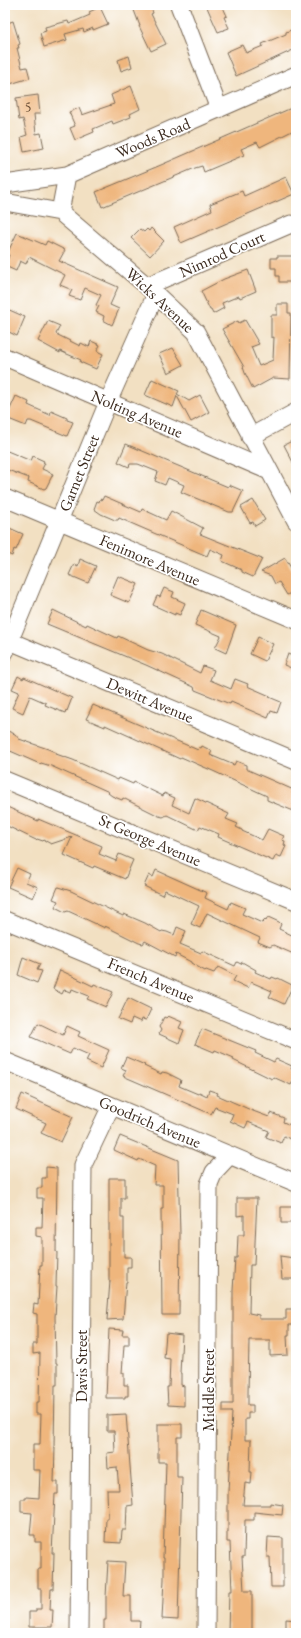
<svg xmlns="http://www.w3.org/2000/svg" width="301" height="1638" font-family="'EB Garamond',serif">
<style>
.building{fill:#efb67d}
.lines{fill:none;stroke-linecap:round;stroke-linejoin:round}
.minor-casing{stroke:#7b6a57;stroke-width:19}
.minor{stroke:#fff;stroke-width:17}
.labels{text-anchor:middle;dominant-baseline:central;stroke-width:3.5;stroke-linejoin:round;paint-order:stroke}
.number-label{font-size:14px;fill:#684d36}
.street-label{font-size:16px;fill:#3b2a1e;stroke:#fff}
</style>
<rect width="100%" height="100%" fill="#fff"/>
<filter id="ink" filterUnits="userSpaceOnUse"><feTurbulence type="fractalNoise" baseFrequency=".025" numOctaves="2"/><feDisplacementMap in="SourceGraphic" scale="8" xChannelSelector="R" yChannelSelector="G"/><feConvolveMatrix kernelMatrix="1 2 1 2 8 2 1 2 1" color-interpolation-filters="sRGB"/></filter>
<filter id="wash" filterUnits="userSpaceOnUse"><feTurbulence type="fractalNoise" baseFrequency=".012" numOctaves="4" result="noise"/><feDisplacementMap in="SourceGraphic" scale="16" xChannelSelector="R" yChannelSelector="G"/><feGaussianBlur stdDeviation="0.9" result="paint"/><feColorMatrix in="noise" values="0 0 0 0 0 0 0 0 0 0 0 0 0 0 0 0 0 1.4 0 .05"/><feComposite in="paint" operator="in"/></filter>
<g filter="url(#wash)">
<rect width="100%" height="100%" fill="#f2e0c2"/>
<g id="blocks">
<path class="building" d="M132 5H150L153 13 151 14 166 44 151 51 139 26H140Z
M206 5H222L227 16 224 17 229 28 218 32Z
M100 7 108 24 93 30V28L84 32 83 29 65 34 67 40 44 47 40 33 46 31 45 27 68 21 69 24 90 15 89 12Z
M13 21 20 44 18 45 19 48H17L22 68 27 67 30 78 10 84 5 63V62L9 61 5 48V24Z
M296 28V56L293 50 236 76 226 52 242 45 246 53 263 46 262 44 286 34V32Z
M129 56 132 67 121 71 118 60Z
M131 86 140 109 130 114 131 117 113 124 112 121 93 129 94 132 75 140 70 128 75 126 69 112 79 108 82 115 114 104 111 95Z
M38 95 40 114H34L36 134 41 133 44 148 24 152 21 137 27 135 23 119 19 120 16 98Z
M296 106V129L260 147 257 142 241 149 244 155 204 172 202 166 195 168 102 207 96 192 161 165Z
M286 177 294 194 181 243 174 227 212 210 210 204 242 191 244 196Z
M151 228 164 241 150 256 131 238 140 229 144 232 147 229 149 231Z
M17 233 45 245 47 241 65 250 59 261 118 287 110 305 119 309 112 325 103 320 104 316 96 312 99 306 96 305 101 295 85 288 80 300 69 296 72 290 60 285 65 275 29 257 26 264 20 261 16 271 5 266 9 255 7 254Z
M277 256H294L293 282H279V276H276V268H271V258H277Z
M248 270 256 291 240 298 239 296 222 303 224 308 213 314 211 310H210L201 291 224 279Z
M277 304H288V313H291L290 379 273 378 253 389 245 373 243 367H244L222 329 238 321 239 323 245 320 259 344 251 347 259 366 273 360 274 337 271 338V315H277Z
M5 308 25 317 17 336 5 330Z
M48 321 60 326 56 334 80 346 81 343 89 347 91 341 100 345 97 351 103 354 96 369 80 362 81 360 60 351V353L38 341Z
M173 348 183 365 168 373 159 354Z
M152 379 179 391 177 394 189 401 200 395 209 412 191 422 177 396 173 407 145 395Z
M16 396 29 402 28 405 50 415 51 411 67 418V420L73 422 67 436 31 421H28L26 426 6 418Z
M296 439V468L284 445Z
M126 444 228 487 229 485 243 491 233 512H229L181 492 184 485 168 478 165 485 155 481 158 472 138 464H130L129 467 118 462Z
M5 450 31 461 33 456 44 461 43 463H45L42 469 53 474 46 488 44 489 28 482 29 478 5 469Z
M104 496 141 512 142 509 166 520 171 511 203 528 200 534 262 559 253 577 242 572V570L222 561 224 555 210 549 207 556 119 518 118 520H115L101 514 94 509 97 501 99 502 100 499 102 500Z
M253 500 265 520 255 526 253 522 250 523 241 507Z
M5 526 23 534 16 550 14 549 12 556 5 553Z
M285 558 296 576V590L287 595 279 582 275 584 271 576 261 572Z
M80 559 96 566 88 583 69 575 74 564 78 566Z
M118 576 138 584 129 603 110 595Z
M164 588 174 592 172 597 185 603 180 615 175 613V615L153 605 157 596 160 597Z
M53 610 86 626 87 624 117 638 118 636 148 650 162 654 200 673 203 666 214 670 210 680 231 689 235 679 248 684 247 686 270 696 269 697 281 702 277 713 271 711 268 718 231 702 230 704 195 690 194 687 146 665 47 624Z
M201 610 236 625 226 653 215 648 221 636 195 625Z
M258 637 273 644 265 661 250 654Z
M288 654 296 658V670L284 665Z
M18 676 23 679 24 677 72 698 67 711 66 710 65 713 45 705 46 703 30 696 23 713 12 708 19 692 12 689Z
M93 705 198 750 199 747 201 748 202 746 212 751 210 755 234 765 236 761 246 765V769L296 791V812L267 800V796L213 771 181 757 180 759 105 725V727L86 719Z
M5 730 15 734 19 739 48 749 57 753 56 754 73 760 118 780 119 778 133 784 134 782 163 796 164 793 175 798 172 805 189 813 195 798 229 814 226 819 238 824 236 827 242 830V831L262 840 268 829 284 836 282 840 285 841 284 845 286 846 281 857 276 855 273 861 218 837 219 834 200 826 198 830 167 815 163 817 159 816 123 798 122 800 112 796 108 793 109 792 51 766 41 763 40 764 8 750 5 755Z
M5 806 38 821V819L102 846 99 854 116 861 119 854 133 860 125 879 94 866 93 868 64 855 72 837 51 844 44 840 43 841 37 839 36 840 5 825Z
M17 868 30 874 26 882 38 887 33 898 8 887Z
M156 870 207 893 205 898 228 909 231 902 245 908 242 914 262 923 265 920 266 921 268 917 279 922 281 924 279 929 296 937V955L273 945 270 947 258 942 260 938 207 913 200 928 191 924 199 906 165 890 162 895 144 886 149 875 153 877Z
M58 887 71 891 123 916 124 914 145 923 161 932 162 931 167 932 174 935 177 927 186 931 180 944 201 953 202 951 235 966 237 962 241 964 242 962 256 970 255 972 271 979 272 977 277 979 278 978 292 985V987L284 1004 269 997 272 991 251 982 248 988 233 981 236 976 218 967 214 973 206 970 205 971 191 963V962L176 954 175 957 145 941 143 944 139 943 105 926V928L68 911 65 912 55 907 58 901 53 899Z
M23 957 40 964 37 970 42 971 37 983 18 975Z
M60 970 93 986 94 984 113 992 106 1007 87 999 89 996 72 989 71 992 64 990 62 994 53 989Z
M128 998 151 1009 146 1020 142 1019 141 1022 132 1018 130 1024 118 1019Z
M168 1016 182 1022 179 1028 184 1030 179 1043 159 1034 161 1030 159 1027 164 1017 166 1018Z
M38 1023 63 1035 67 1026 80 1032 78 1036 109 1050 101 1068 86 1061 89 1055 73 1048 70 1054 31 1037Z
M202 1029 256 1051 255 1053 274 1062 276 1059 292 1066 291 1069 296 1071V1082L293 1081 291 1085 273 1077 272 1079 233 1060 234 1058 215 1050 214 1052 195 1044Z
M126 1057 145 1065 144 1066 161 1074 162 1072 167 1073 181 1080 179 1086 198 1094 199 1092 207 1096 209 1090 218 1093 217 1095 253 1111 269 1117 271 1113 284 1118 283 1122 296 1127V1142L284 1136 281 1143 266 1137 269 1131 248 1122 245 1128 230 1121 233 1114 215 1107 211 1114 123 1076 126 1070 121 1068Z
M22 1094 73 1117 61 1142 41 1133 46 1123 16 1109Z
M120 1136 178 1160 180 1234 179 1315H162L161 1209H163V1185H154L155 1166 139 1159 138 1161 114 1150Z
M46 1167 57 1168 56 1252H57L56 1286H57L55 1317 56 1363H57V1385H55L54 1447H55L54 1482H58V1494H55L52 1553H54L53 1589H51L50 1610H53L52 1627H29V1612H36V1609H41V1589H38V1569H41V1542H35V1535H30L32 1513 21 1512V1499H26V1497L39 1498 40 1470H33V1444H40L41 1414H36V1402H39L40 1353 33 1354V1344H37V1314L33 1313 34 1304 38 1305 40 1265H42V1237L36 1236V1227H42L43 1198H37V1188H42V1178H46Z
M109 1178H125V1198H121V1218H124V1257H131V1267H127V1282H126L123 1319 107 1320 110 1281H109Z
M237 1198H257L254 1265H250L249 1313 259 1315V1319H286V1309H296V1325H289V1335H287L288 1355 270 1356V1340H249L248 1394V1405H253V1413H248V1419H245V1440H251L250 1472H252L251 1484 245 1483 243 1505H270V1503L283 1505 282 1515 254 1512V1520H245L244 1557H242L244 1591H252V1633H228L229 1591H232L230 1542H227V1532H228V1492L232 1412H223V1404H233V1291L235 1258H237L238 1235H244V1215L237 1216Z
M281 1207H296V1223H281Z
M280 1256 294 1258 295 1279H282Z
M109 1329 123 1330 122 1335H129V1345H124L122 1373H124V1385H128V1396H125V1398H106Z
M166 1333 182 1335 180 1373H181V1385L184 1386V1406L168 1405 167 1387H169L170 1359 164 1358Z
M126 1414 133 1505 127 1506 126 1530H122L121 1543 105 1542 106 1518H108L107 1490H119L117 1467 108 1468 107 1453 115 1452 114 1431H107V1415Z
M158 1424H182V1437H177V1477H182L178 1620 162 1619 164 1579V1558H163L166 1462H158Z
M268 1537 283 1538V1587H271L270 1557H267Z
M108 1561 125 1562 123 1596H131V1621H140L139 1633H104V1620H106V1597Z
M286 1619 296 1620V1633H286Z"/>
</g>
</g>
<g filter="url(#ink)">
<use href="#blocks" fill-opacity="0" stroke="#7b6a57" stroke-width="1"/>
<g class="lines">
<defs>
<path id="minor" d="M179 5 219 109
M5 184 67 175 296 75
M5 202 60 212 147 286 196 332 296 521
M60 212 67 175
M147 286 291 224 296 225
M5 357 269 471
M250 437 296 412
M5 498 296 620
M5 639 296 761
M5 652 108 402 156 294
M5 780 296 901
M5 920 296 1041
M5 1061 296 1183
M79 1633 83 1165 111 1106
M206 1633 209 1184 214 1172 230 1155"/>
</defs>
<use href="#minor" class="minor-casing"/>
<use href="#minor" class="minor"/>
</g>
</g>
<g class="labels">
<g class="number-label">
<text x="28" y="107">5</text>
</g>
<g class="street-label">
<text transform="translate(153 138) rotate(-23)">Woods Road</text>
<text transform="translate(222 254) rotate(-24)">Nimrod Court</text>
<text transform="translate(160 300) rotate(43)">Wicks Avenue</text>
<text transform="translate(137 414) rotate(23)">Nolting Avenue</text>
<text transform="translate(79 473) rotate(-68)">Garnet Street</text>
<text transform="translate(150 560) rotate(23)">Fenimore Avenue</text>
<text transform="translate(150 700) rotate(23)">Dewitt Avenue</text>
<text transform="translate(150 840) rotate(23)">St George Avenue</text>
<text transform="translate(151 980) rotate(23)">French Avenue</text>
<text transform="translate(150 1122) rotate(23)">Goodrich Avenue</text>
<text transform="translate(81 1366) rotate(-90)">Davis Street</text>
<text transform="translate(208 1390) rotate(-90)">Middle Street</text>
</g>
</g>
<rect width="301" height="1638" fill="none" stroke="#fff" stroke-width="20"/>
</svg>
